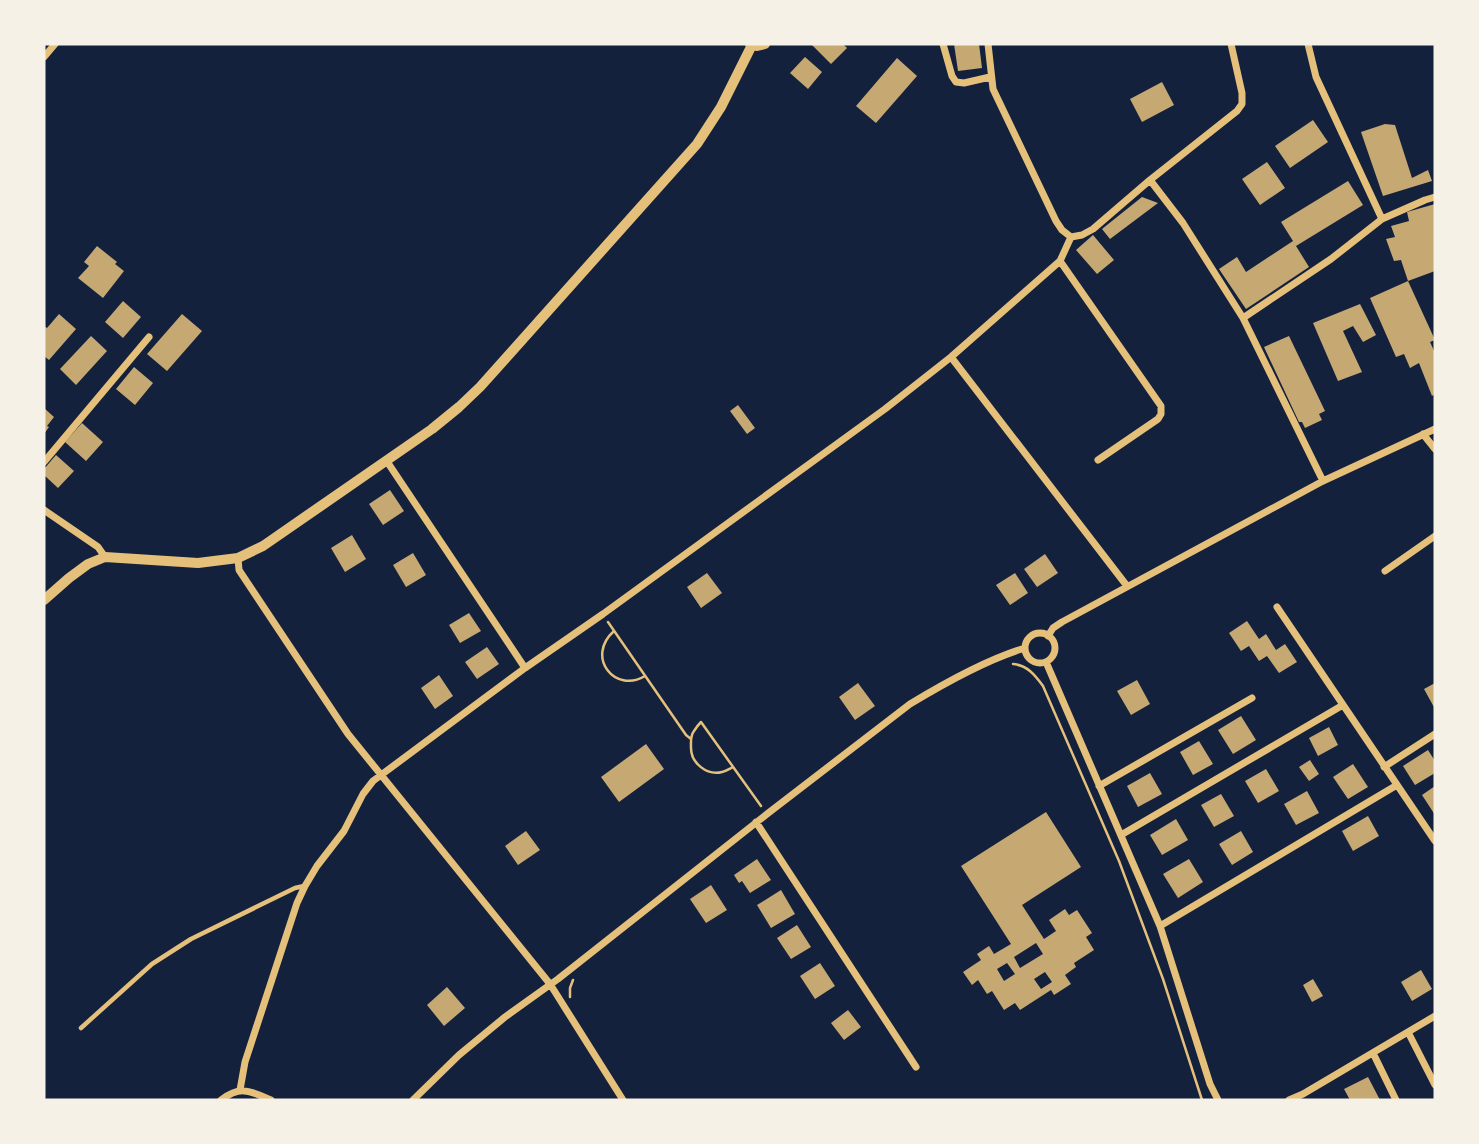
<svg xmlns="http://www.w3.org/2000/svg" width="1479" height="1144" font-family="'Archivo Narrow',sans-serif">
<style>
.building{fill:#c6a872;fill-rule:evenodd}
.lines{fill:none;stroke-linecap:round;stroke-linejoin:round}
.path{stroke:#e5c07b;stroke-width:2.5}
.service{stroke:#e5c07b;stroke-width:4.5}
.minor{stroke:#e5c07b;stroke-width:7}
.tertiary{stroke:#e5c07b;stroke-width:10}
</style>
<rect width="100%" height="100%" fill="#14213d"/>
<path class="building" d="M811 44H843L847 48 831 64Z
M954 44H979L982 68 958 71Z
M805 57 822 72 808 89 790 73Z
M897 58 917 76 876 123 856 106Z
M1162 82 1174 105 1142 122 1130 99Z
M1313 120 1328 142 1290 168 1275 146Z
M1385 124 1395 125 1412 178 1428 170 1432 181 1383 196 1361 132Z
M1267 162 1285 188 1260 205 1242 179Z
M1348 181 1363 205 1296 246 1309 267 1246 309 1219 269 1237 257 1246 272 1293 241 1281 222Z
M1142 197 1158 203 1110 239 1102 229Z
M1435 204V271L1408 281 1401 260 1394 261 1386 239 1395 237 1391 226 1409 221 1407 212Z
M1093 235 1114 260 1097 274 1076 250Z
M97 246 117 262 115 264 124 271 103 298 78 278 89 266 84 262Z
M1408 281 1435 340 1430 342 1435 353V394L1432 396 1419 363 1410 368 1404 354 1396 357 1370 298Z
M123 301 141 317 123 338 105 322Z
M1360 304 1376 335 1363 342 1353 326 1343 331 1362 372 1338 381 1313 323Z
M59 314 76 329 49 360 44 356V326L47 328Z
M182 314 202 331 167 371 147 354Z
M91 336 107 351 76 385 60 369Z
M1289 336 1325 411 1319 414 1322 420 1305 428 1302 422H1299L1264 347Z
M134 367 153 383 135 405 116 389Z
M738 405 755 428 747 434 730 411Z
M44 408 54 417 47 426 49 427 44 434Z
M82 423 103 442 86 461 65 442Z
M56 455 74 471 58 488 44 475V469Z
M390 490 404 511 383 525 369 504Z
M352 535 366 559 345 572 331 548Z
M413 553 426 575 406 587 393 565Z
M1045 554 1058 573 1037 587 1024 569Z
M707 573 722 593 701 608 687 587Z
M1015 573 1028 593 1010 605 996 585Z
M469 613 481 631 460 643 449 625Z
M1247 621 1259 639 1266 634 1276 650 1285 644 1297 662 1279 673 1267 656 1259 661 1249 646 1241 651 1229 633Z
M487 647 499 664 477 679 465 662Z
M439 675 453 696 435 709 421 688Z
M1137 680 1150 704 1131 715 1117 691Z
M858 683 875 706 855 720 839 697Z
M1435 683V709L1424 689Z
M1241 716 1256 740 1233 754 1218 730Z
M1329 727 1338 745 1318 756 1309 738Z
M1199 741 1213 764 1193 775 1180 752Z
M646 744 664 769 619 802 601 777Z
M1428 750 1435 761V773L1415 785 1403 766Z
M1310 760 1319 774 1309 781 1299 767Z
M1353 764 1368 787 1348 799 1333 777Z
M1266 769 1279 791 1258 803 1245 781Z
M1150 773 1162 794 1138 807 1127 786Z
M1435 786V815L1422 795Z
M1307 791 1319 813 1296 825 1284 804Z
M1221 794 1234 816 1214 827 1201 805Z
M1046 812 1081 867 1022 905 1044 939 1056 931 1049 920 1065 909 1069 915 1077 910 1092 933 1086 937 1094 950 1074 963 1076 967 1065 975 1071 984 1054 995 1051 990 1020 1010 1015 1003 1004 1010 992 991 987 994 978 980 972 985 963 972 981 960 977 954 989 946 994 954 1011 944 961 866ZM1036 943 1043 954 1020 968 1014 957ZM1007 963 1015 974 1004 981 997 969ZM1045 972 1052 982 1041 989 1034 979Z
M1368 816 1379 836 1353 851 1342 831Z
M1176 819 1188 840 1162 855 1150 835Z
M526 831 540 850 518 865 505 846Z
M1241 831 1253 852 1232 865 1219 844Z
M757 859 771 880 750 893 742 881 739 883 734 875Z
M1189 859 1203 882 1178 898 1163 874Z
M711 885 727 910 706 923 690 899Z
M781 890 795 914 771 928 757 905Z
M797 925 811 947 791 959 777 938Z
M820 963 835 986 815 999 800 976Z
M1421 970 1432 989 1412 1001 1401 982Z
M1313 979 1323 996 1312 1002 1303 985Z
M447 987 465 1008 444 1026 427 1005Z
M848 1010 861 1027 844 1040 831 1023Z
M1368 1077 1380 1100H1350L1344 1089Z"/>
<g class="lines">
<path class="path" d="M608 622 686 735 691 739
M614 631C585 657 615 694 645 676
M1013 664C1027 665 1035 675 1043 686L1119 861 1163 979 1202 1100
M733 767C729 769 726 771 722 772 707 776 691 763 691 748 691 742 690 736 694 731 696 728 698 725 701 722L761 806
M570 997V988L573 980"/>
<path class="service" d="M81 1028 152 964 191 939 295 888 304 886"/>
<path class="minor" d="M943 44 952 76 956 82 964 83 990 77
M988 44 993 89 1056 221 1062 230 1071 237 1082 235 1093 229 1150 180 1237 111 1242 104V93L1231 44
M1308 44 1316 77 1382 219
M44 57 55 44
M1150 180 1183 223 1243 318 1323 481
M1060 261 1161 406V414L1158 419 1098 460
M1243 318 1331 259 1382 219 1425 200 1435 197
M951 357 1127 586
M1423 434 1435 449
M386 460 525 668
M44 462 149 337
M44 510 98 547 105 557
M238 558 239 570 348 734 550 984 623 1100
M1385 571 1435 536
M1277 607 1435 841
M1025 648a15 15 0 1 1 30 0a15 15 0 1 1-30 0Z
M1048 636 1053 628 1062 622 1323 481 1435 429
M1046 662 1160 926 1210 1084 1218 1100
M1384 767 1435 734
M1099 786 1252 698
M756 822 916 1067
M1121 835 1343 705
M1160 926 1397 785
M1408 1032 1435 1085
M1373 1053 1396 1100
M240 1090 245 1062 297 903 305 886 317 866 344 831 363 794 373 781 525 668 603 614 885 409 951 357 1060 261 1071 237
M221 1100C241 1085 250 1091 271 1100
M413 1100 459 1055 505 1017 558 979 767 814 910 704C943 684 988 659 1025 648
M1289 1100 1303 1094 1435 1016"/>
<path class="tertiary" d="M750 44 757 46 765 44
M44 600 69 578 88 564 105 557 198 563 238 558 263 546 432 429 459 407 480 387 697 144 721 107 752 45"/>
</g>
<rect width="1479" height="1144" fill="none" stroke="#f6f1e7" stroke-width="91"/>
</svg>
